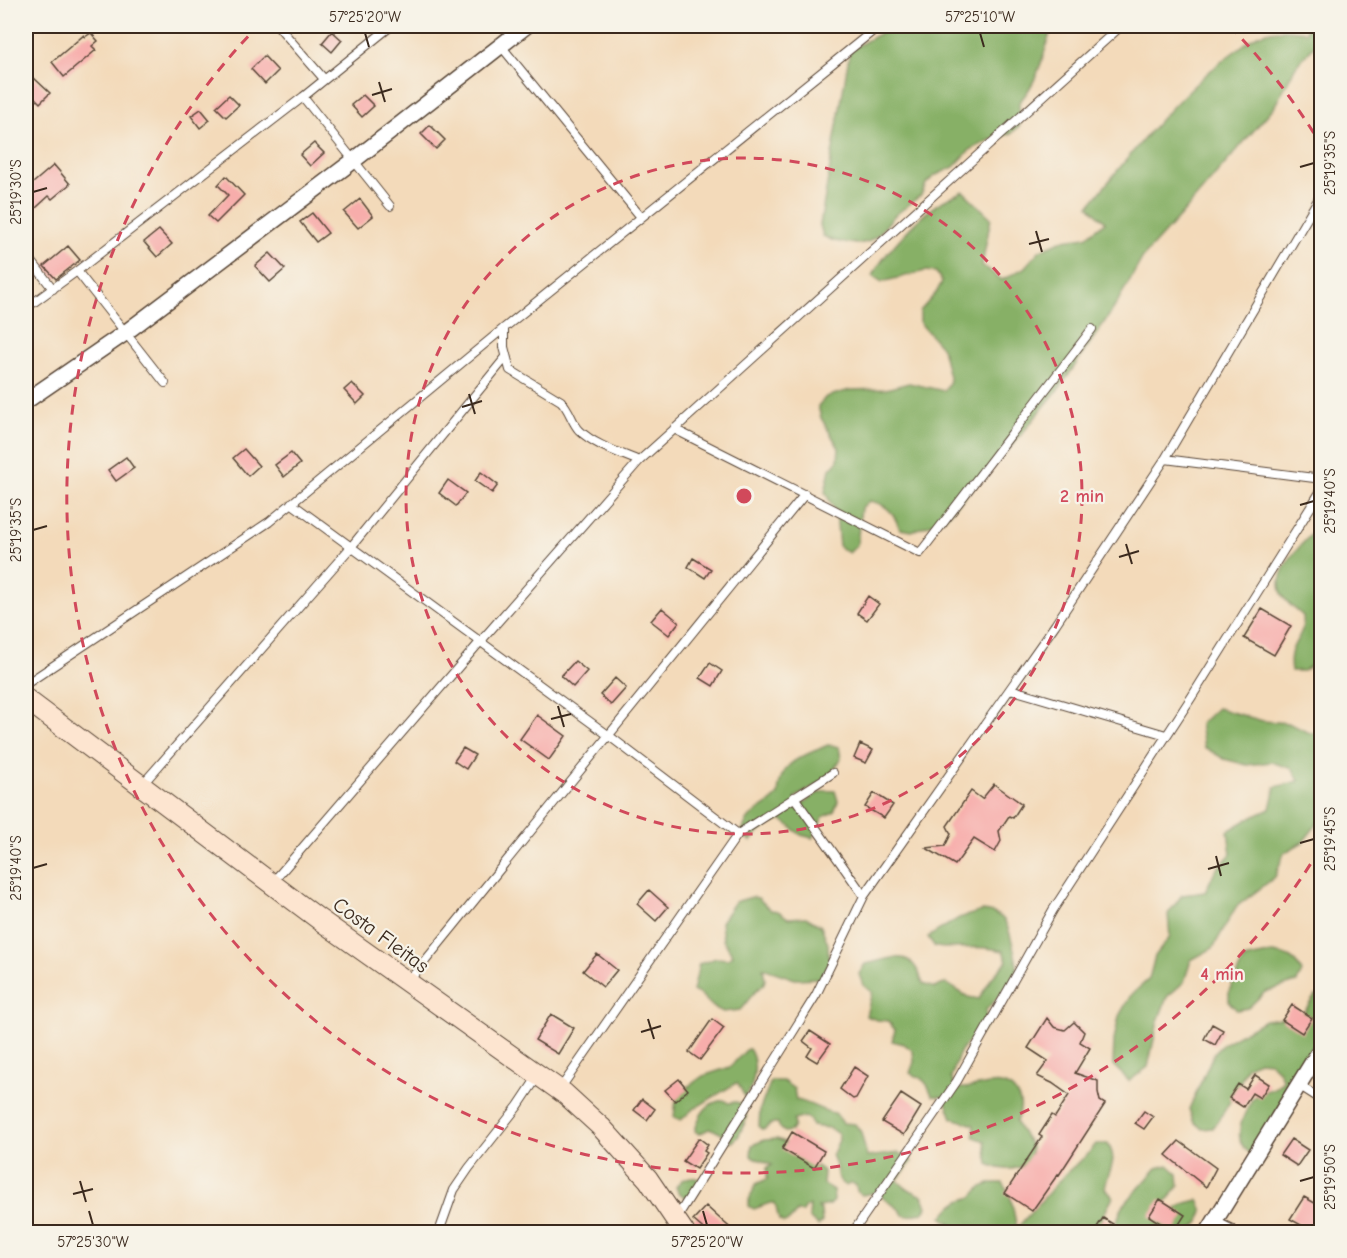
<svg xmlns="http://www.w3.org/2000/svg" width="1347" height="1258" font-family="'Comic Neue',sans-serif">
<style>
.forest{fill:#87b066;stroke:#616d42;stroke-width:1.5}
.building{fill:#f7adab}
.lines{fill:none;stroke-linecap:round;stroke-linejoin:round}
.lane-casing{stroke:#574435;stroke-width:10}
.street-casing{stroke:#574435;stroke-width:18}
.secondary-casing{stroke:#574435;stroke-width:22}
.lane{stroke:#fff;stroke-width:8}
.street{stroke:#fff;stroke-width:15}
.secondary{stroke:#fde5d0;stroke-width:20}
.ticks{fill:none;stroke:#3b2a1e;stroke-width:2}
.ring{fill:none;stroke:#d1495b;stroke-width:3;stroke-dasharray:10 8}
.labels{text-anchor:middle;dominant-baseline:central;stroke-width:4.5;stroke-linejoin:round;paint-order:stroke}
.street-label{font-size:21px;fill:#3b2a1e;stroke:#f7f3e8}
.centre{fill:#d1495b;stroke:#f7f3e8;stroke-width:3}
.ring-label{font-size:18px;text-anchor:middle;font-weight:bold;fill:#d1495b;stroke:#f7f3e8;stroke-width:4.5;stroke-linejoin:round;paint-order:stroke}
.neatline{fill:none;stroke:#3b2a1e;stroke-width:2}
.ticks-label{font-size:15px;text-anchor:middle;fill:#3b2a1e}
</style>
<rect width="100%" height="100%" fill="#f7f3e8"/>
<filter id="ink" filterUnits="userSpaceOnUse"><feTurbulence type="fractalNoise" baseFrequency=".0167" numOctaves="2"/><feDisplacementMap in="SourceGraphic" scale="12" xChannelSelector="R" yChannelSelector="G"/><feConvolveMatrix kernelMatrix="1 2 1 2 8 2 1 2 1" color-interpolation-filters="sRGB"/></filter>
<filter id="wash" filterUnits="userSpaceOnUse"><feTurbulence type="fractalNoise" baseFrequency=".008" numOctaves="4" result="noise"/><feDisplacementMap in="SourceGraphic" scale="24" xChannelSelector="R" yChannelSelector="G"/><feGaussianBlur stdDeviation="1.35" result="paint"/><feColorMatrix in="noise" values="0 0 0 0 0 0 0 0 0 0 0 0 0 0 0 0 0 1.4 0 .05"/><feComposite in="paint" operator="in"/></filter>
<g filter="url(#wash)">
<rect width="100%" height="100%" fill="#f3daba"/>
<path class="forest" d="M893 26H1052C1044 52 1039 82 1019 102L1020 125 1012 133 990 140 970 150 954 167 934 176 926 184 921 195 893 217 878 235 868 242 857 244 834 241 823 236 820 225 850 50Z
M1307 26H1321V38L1296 66 1274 107 1182 214 1143 257 1114 308 1061 386 1015 442 944 519 912 531 900 529C893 513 889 505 870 501L861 508 857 545 849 553 839 547 836 513 825 492 830 469 838 460 839 448 821 418 818 406 826 397 850 390 886 389 909 383 944 391 950 381 942 348 920 323V311L936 293 942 282 936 272 925 271 882 282 873 276C882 255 921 214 941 202 948 198 956 195 963 191L991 218 982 265 1002 280 1024 268 1040 250 1063 240 1086 237 1105 222 1089 206C1134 150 1179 91 1238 49 1245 44 1252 37 1260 34 1276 28 1290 30 1306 32Z
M1321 527V556L1319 570 1321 569V659L1303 671H1291C1286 641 1306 640 1303 616 1298 611 1290 606 1286 600 1266 575 1301 546 1316 529Z
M1217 708 1263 721 1288 723 1310 733H1321V819L1303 842 1284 853 1275 877 1236 907 1213 948 1191 960 1184 982 1167 997 1158 1021 1148 1067 1129 1081 1113 1065 1114 1040 1119 1016 1131 995 1149 979 1155 956 1170 937 1168 914 1182 895 1205 892 1215 871 1231 854 1228 831 1248 819 1270 809 1275 787 1299 781 1293 769 1271 762 1247 765 1224 759 1204 747 1200 724Z
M828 745 839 747 841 759 827 779 796 797 795 808C812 801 813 789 835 791L838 801 834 812 823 817 813 838 801 835 782 820C768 824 760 830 751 841L741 835C748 809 762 813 778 795 779 760 802 757 828 745Z
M752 897 758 898 771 910 778 911 788 918 806 917 821 926 828 944 829 963 820 978 795 979 763 968 765 980 763 985C752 992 749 1001 740 1010L723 1012 713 1007 701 995 693 991 699 964 716 958 728 959 733 955 723 940 721 922 735 902Z
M982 911C990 912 998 913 1004 920 1010 928 1018 965 1018 976L986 1010C987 1039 980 1029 965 1045 957 1053 955 1068 951 1078L956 1088C978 1091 1002 1072 1017 1095 1023 1104 1020 1113 1016 1122 1024 1141 1036 1140 1029 1163 1014 1171 1003 1171 988 1164L985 1141 974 1137V1125L952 1118 944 1097 932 1096C928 1083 923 1078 910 1073L914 1062 913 1051 904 1044 892 1041 895 1030 888 1021 877 1020 866 1016 872 992 863 985 859 974 865 964C895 958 912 947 923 984L935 988 946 983 968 997 979 999 991 979 1007 961 1003 951C981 944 957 950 935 947L928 937 959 918Z
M1273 953C1288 955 1295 958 1302 972L1297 982 1265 992 1248 1008 1237 1010 1229 1002V991L1244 959Z
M1321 995V1036L1317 1042 1316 1053 1258 1157C1234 1148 1237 1129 1247 1109 1249 1105 1251 1100 1254 1097 1260 1091 1265 1092 1272 1089 1276 1088 1280 1083 1283 1080L1278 1070 1270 1062 1259 1061 1247 1066C1239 1087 1226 1110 1213 1128L1202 1129 1193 1121 1189 1109 1214 1053 1223 1044 1265 1020 1301 1016 1315 996Z
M747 1049H749C758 1061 755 1086 745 1097L738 1084 736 1083 692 1110 681 1120 674 1117 677 1091 686 1088 703 1076 730 1067Z
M771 1081H783L794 1089 796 1100C810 1102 822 1112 835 1113L843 1123 855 1124 861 1132 867 1157 898 1153 909 1157 912 1162 897 1180 906 1188 923 1196 927 1207 924 1212 909 1216 903 1215C899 1204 884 1204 879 1192L862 1195 857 1191 856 1185 851 1183 846 1186C832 1179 840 1167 832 1156L839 1140 838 1134 829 1128 812 1126 810 1120 805 1117 794 1120V1126L791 1131 785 1132 780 1129 778 1123H773L763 1130 759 1127 760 1109Z
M724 1100 728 1103 736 1102 742 1104 747 1118 738 1137 731 1143 728 1137 712 1129H709L699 1134 695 1131C699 1115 706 1102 724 1100Z
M777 1139C799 1147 796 1152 813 1164 817 1167 820 1167 824 1172L823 1184 833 1190 834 1201 830 1205 818 1207 821 1211 822 1222 818 1226 809 1218 810 1205 804 1208 803 1212H797L789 1221 784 1223 779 1220 775 1203H770L754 1209 749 1206V1200L756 1184 767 1179V1168L772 1165 751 1156 752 1145 764 1140Z
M1096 1144H1108C1119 1163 1108 1169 1105 1188L1113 1197 1102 1218 1104 1232H926L929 1228 941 1224H952L942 1217 950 1208 960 1201 972 1197 980 1188 991 1183H1003L1010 1194 1017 1228 1066 1173 1087 1155Z
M1168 1165 1178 1174 1179 1186 1165 1203V1215L1186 1203 1198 1200 1203 1211 1199 1222 1191 1230 1192 1232H1112L1123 1206 1157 1168Z
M690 1177 699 1179C704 1191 696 1196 685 1197L678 1192 676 1187 682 1180Z"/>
<g id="blocks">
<path class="building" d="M332 31 342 40 332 52 322 43Z
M91 33 98 41 92 46 96 50 64 77 52 62 84 35 85 37Z
M264 56 278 71 265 84 251 69Z
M34 78 50 93 40 103 26 89Z
M229 95 239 105 226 117 216 107Z
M363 95 374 106 362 117 351 105Z
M201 109 210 120 200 128 191 116Z
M430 125 445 140 436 149 421 134Z
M314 143 324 153 310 166 300 155Z
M54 165 70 184 52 199 49 196 26 217V189Z
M226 176 244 195 216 223 208 216 228 195 218 185Z
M360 199 373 216 358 228 344 212Z
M312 213 328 233 316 242 300 222Z
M159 230 172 244 157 257 144 242Z
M68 246 80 260 56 279 44 266Z
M270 253 285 269 270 282 255 266Z
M352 383 365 396 357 404 344 390Z
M244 449 259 466 248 476 233 458Z
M291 453 300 464 284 477 275 465Z
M126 457 134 468 116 481 108 470Z
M481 472 498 485 492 493 475 481Z
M448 480 466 493 456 506 439 493Z
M693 558 711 569 705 578 688 567Z
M868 596 879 604 867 620 857 613Z
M662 608 679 622 669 635 651 621Z
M1262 609 1291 626 1274 655 1244 638Z
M575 661 587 671 573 687 561 676Z
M710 663 722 671 713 686 700 678Z
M615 678 626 688 611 705 600 695Z
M537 715 566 736 549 760 520 739Z
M860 744 873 750 866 763 854 758Z
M463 748 475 755 466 769 454 761Z
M994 784 1022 804 1013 818 1009 816 999 831 1001 841 995 852 974 839 955 865 926 848 945 846 951 834 947 826 971 791 982 799Z
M874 793 893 805 884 818 865 807Z
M649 890 668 907 656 921 637 904Z
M597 954 617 970 603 987 583 971Z
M1292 1005 1312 1018 1302 1033 1282 1020Z
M551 1014 574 1028 558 1054 535 1040Z
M1047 1018 1054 1027 1065 1030 1074 1022 1084 1032 1080 1042 1090 1048 1075 1073 1098 1081V1092L1100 1101 1105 1104 1059 1175 1058 1174 1032 1211 1005 1193 1042 1137 1039 1135 1052 1115 1055 1117 1069 1095 1052 1083 1037 1076 1048 1061 1028 1048Z
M712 1019 724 1028 700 1060 689 1052Z
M1212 1024 1223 1030 1215 1045 1204 1039Z
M810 1031 830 1044 817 1062 807 1056 812 1048 803 1041Z
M854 1067 868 1076 856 1098 853 1099 840 1089Z
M1255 1075 1269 1084 1260 1098 1252 1093 1243 1107 1229 1098 1238 1084 1246 1089Z
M679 1079 688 1090 675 1101 665 1090Z
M901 1094 921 1107 904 1135 882 1122Z
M642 1099 655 1109 647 1120 634 1110Z
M1144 1111 1153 1117 1144 1129 1135 1123Z
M792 1132 824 1151 814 1168 782 1149Z
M699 1138 708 1145 704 1151 707 1153 696 1169 683 1161Z
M1291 1139 1308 1150 1297 1166 1280 1155Z
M1179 1141 1216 1168 1206 1187 1166 1155Z
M1304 1197 1322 1207V1233H1299L1303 1226 1290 1219Z
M1160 1199 1185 1215 1174 1232 1149 1216Z
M706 1206 718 1217 736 1233H708L693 1220Z
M1103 1218 1113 1224 1108 1233 1097 1227Z"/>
</g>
</g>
<g filter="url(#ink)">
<use href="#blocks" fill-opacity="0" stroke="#574435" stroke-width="1.5"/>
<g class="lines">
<defs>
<path id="lane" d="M278 26 324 79
M501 46 641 217
M303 97 390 206
M26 254 53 289
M77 271 165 383
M26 308 77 271 303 97 391 26
M504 328V347L510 370 561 401C570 410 571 421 579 430 594 445 620 453 639 461
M674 429 920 553 1092 329
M1165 459 1322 479
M291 503 608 735 738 834
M26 684 269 522 504 328 879 26
M1010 689 1166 735
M141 786 351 547 506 357
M794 797 864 896
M272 883 480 642 639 461 1121 26
M408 982 805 494
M1297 1084 1322 1100
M560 1089 738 834 833 773
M676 1219 816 995 864 896 1055 625 1165 459 1322 193
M439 1232 454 1190 469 1168 518 1106 538 1076
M853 1232 957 1081 1053 910 1191 698 1322 489"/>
<path id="street" d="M26 401 125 333 353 161 526 26
M1213 1224 1229 1232
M1208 1232 1322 1047"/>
<path id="secondary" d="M26 699 320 920 565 1094 601 1127 648 1179 684 1232"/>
</defs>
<use href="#lane" class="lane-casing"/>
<use href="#street" class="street-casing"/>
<use href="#secondary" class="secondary-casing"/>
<use href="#lane" class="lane"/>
<use href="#street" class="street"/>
<use href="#secondary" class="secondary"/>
</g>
</g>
<path class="ticks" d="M365 33 369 47M980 33 984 47M379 82 385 102M372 95 392 89M1300 167 1314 163M33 192 47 188M1036 231 1042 252M1029 244 1049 239M469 394 475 414M462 407 482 401M1300 505 1314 501M33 530 47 526M1126 544 1132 564M1119 557 1139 551M558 706 564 727M551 719 571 714M1300 843 1314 839M1216 856 1221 876M33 868 47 864M1208 869 1229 863M648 1019 654 1039M641 1032 661 1026M80 1181 86 1202M1300 1181 1314 1177M73 1194 93 1189M89 1211 93 1225M703 1211 707 1225"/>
<g class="ring">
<circle cx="744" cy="496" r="338"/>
<path d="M1320 849A676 676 0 1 1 258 26M1230 26A676 676 0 0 1 1320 143"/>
</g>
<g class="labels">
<g class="street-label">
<text transform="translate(381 935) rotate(36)">Costa Fleitas</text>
</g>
</g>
<circle cx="744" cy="496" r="9" class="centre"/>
<g class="ring-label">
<text x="1082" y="502">2 min</text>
<text x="1222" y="980">4 min</text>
</g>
<rect width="1347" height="1258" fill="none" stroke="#f7f3e8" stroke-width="66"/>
<rect x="33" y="33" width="1281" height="1192" class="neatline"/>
<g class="ticks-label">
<text x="365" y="22">57°25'20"W</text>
<text x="980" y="22">57°25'10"W</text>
<text transform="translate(1330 163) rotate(-90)" y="5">25°19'35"S</text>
<text transform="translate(16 192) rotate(-90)" y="5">25°19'30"S</text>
<text transform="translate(1330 501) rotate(-90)" y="5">25°19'40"S</text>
<text transform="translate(16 530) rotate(-90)" y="5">25°19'35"S</text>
<text transform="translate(1330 839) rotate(-90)" y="5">25°19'45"S</text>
<text transform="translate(16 868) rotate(-90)" y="5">25°19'40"S</text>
<text transform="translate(1330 1177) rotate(-90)" y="5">25°19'50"S</text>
<text x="93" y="1247">57°25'30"W</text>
<text x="707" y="1247">57°25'20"W</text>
</g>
</svg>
